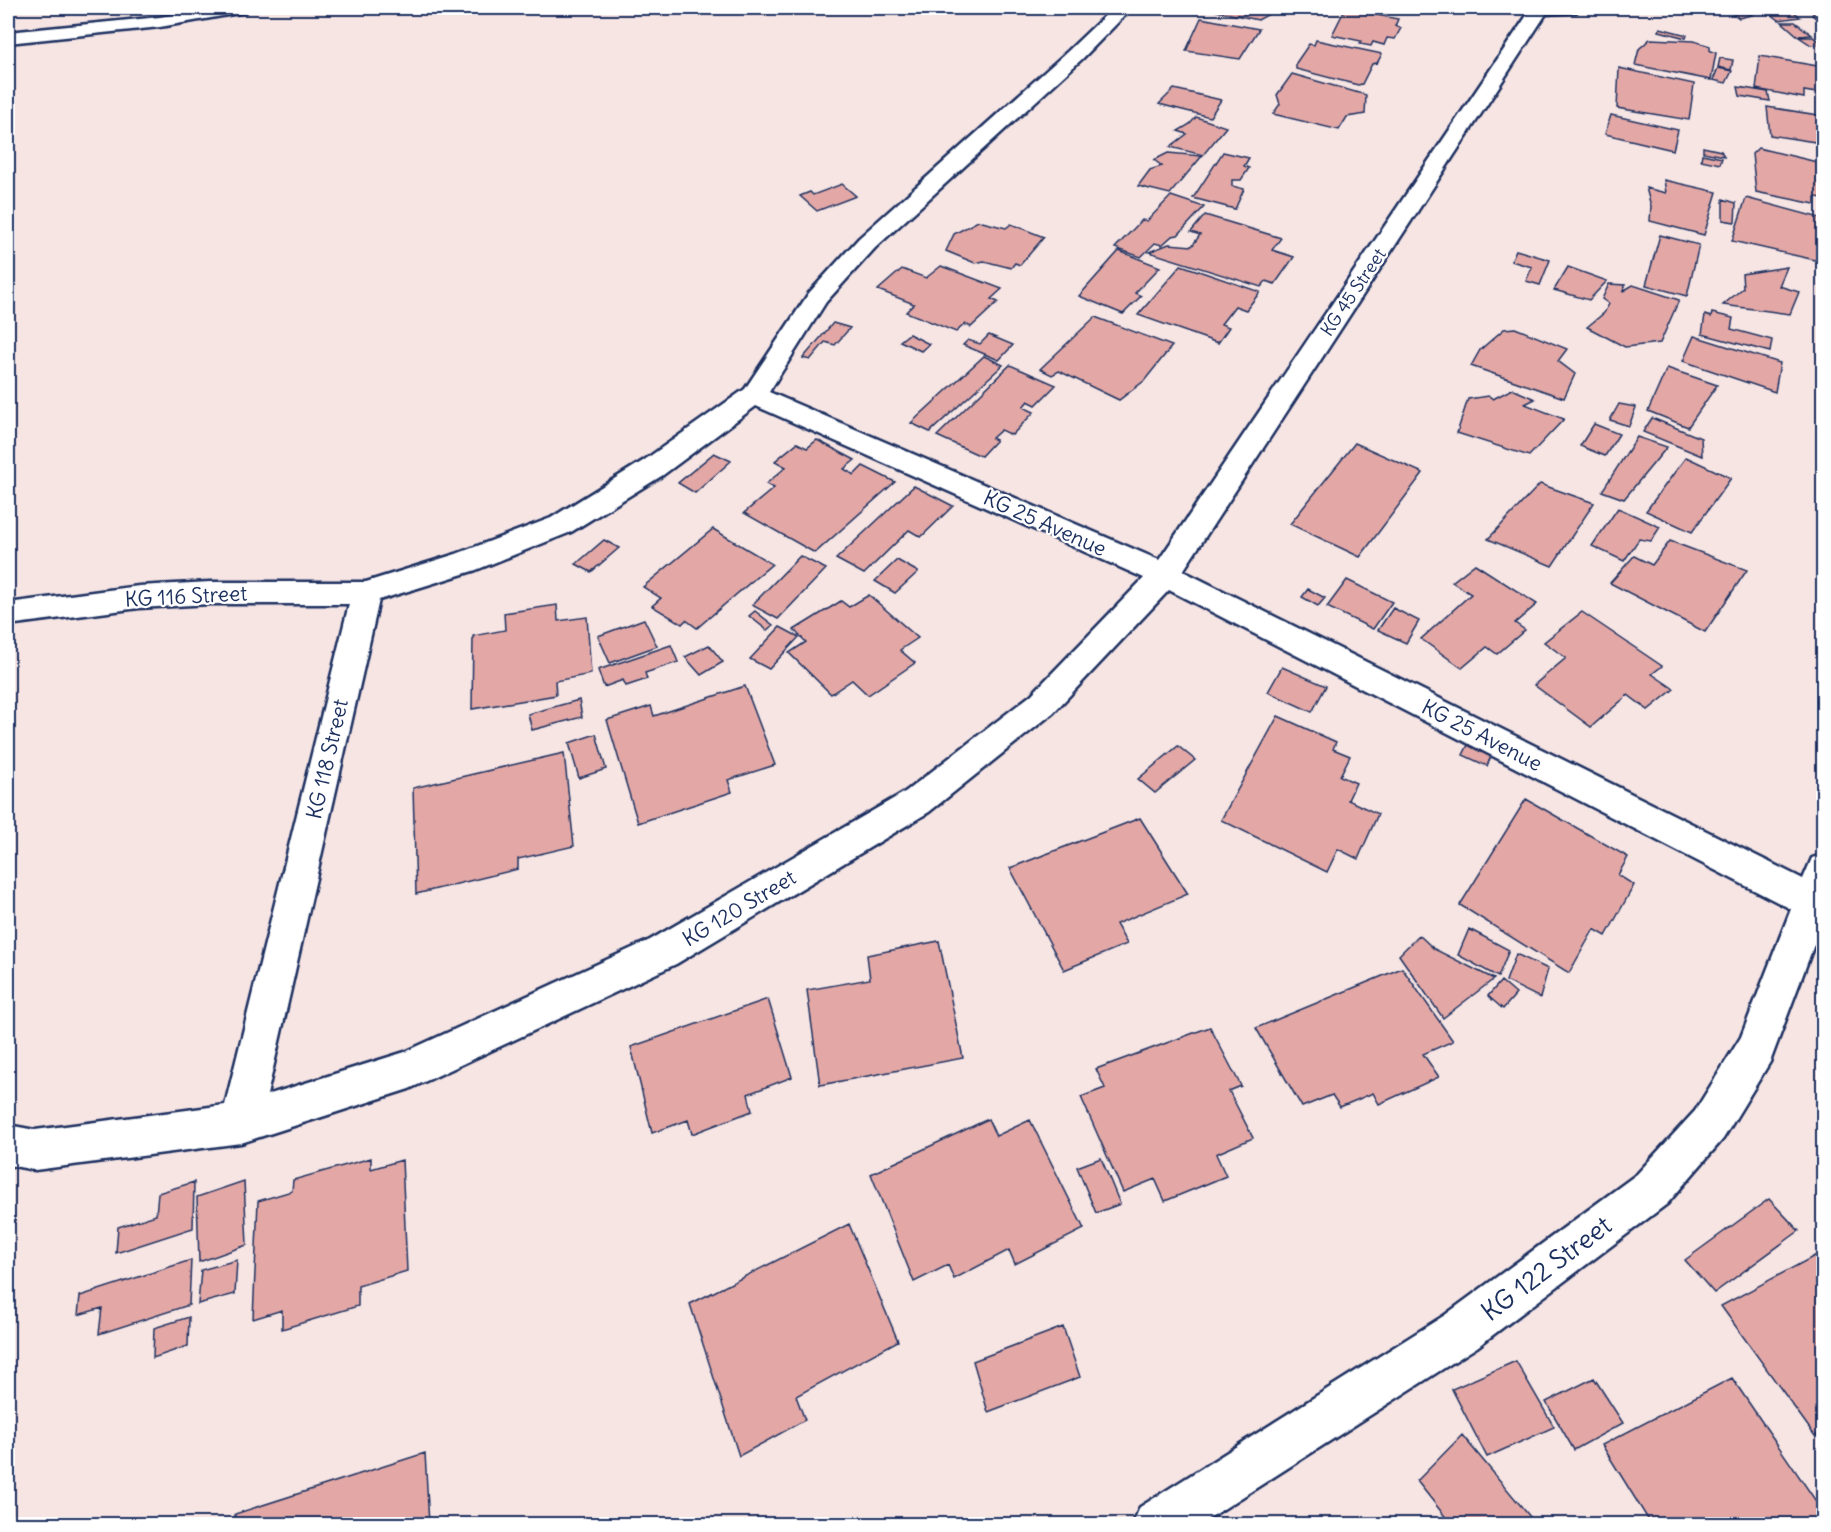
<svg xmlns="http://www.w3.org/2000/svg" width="1831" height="1532" font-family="Delius,sans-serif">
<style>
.building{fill:#e3a8a6;stroke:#1b2f5e;stroke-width:1.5}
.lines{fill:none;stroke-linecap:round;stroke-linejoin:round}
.street-casing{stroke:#1b2f5e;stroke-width:5}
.street{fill:#fff;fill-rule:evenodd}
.labels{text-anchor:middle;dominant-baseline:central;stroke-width:4.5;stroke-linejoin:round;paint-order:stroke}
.far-street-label{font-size:18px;fill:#1b2f5e;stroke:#fff}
.street-label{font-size:21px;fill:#1b2f5e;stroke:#fff}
.near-street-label{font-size:26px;fill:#1b2f5e;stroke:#fff}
</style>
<rect width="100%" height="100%" fill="#f7e5e4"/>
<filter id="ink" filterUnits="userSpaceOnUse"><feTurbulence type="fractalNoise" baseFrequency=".0167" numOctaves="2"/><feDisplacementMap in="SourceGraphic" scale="12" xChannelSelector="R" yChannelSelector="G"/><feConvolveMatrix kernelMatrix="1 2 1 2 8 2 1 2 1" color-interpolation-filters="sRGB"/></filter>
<g filter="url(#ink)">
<path class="building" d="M1216 8H1276L1271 13 1258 20 1216 11Z
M1763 8H1790L1800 17 1779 20Z
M1817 8H1824V24L1812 15Z
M1345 9 1398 19 1395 26 1401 28 1395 39 1387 38 1384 45 1373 42 1371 46 1360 44 1361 41 1332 35Z
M1740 9 1752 15 1739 18 1728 10Z
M1201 18 1259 29 1240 59 1186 51Z
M1782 22H1795L1812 35 1798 36Z
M1660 28 1687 35 1686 38 1659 31Z
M1799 37H1813L1824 44 1811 45Z
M1650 39 1694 41 1710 46V51L1716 53 1711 80 1635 65 1639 49Z
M1316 40 1382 54 1377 63 1372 64 1362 84 1358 85 1296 69V63L1309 44 1314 45Z
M1760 56 1823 67V94L1804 91V98L1756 89Z
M1720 58 1733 60 1731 70 1718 67Z
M1619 68 1694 84 1689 120 1617 108Z
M1718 68 1732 71 1726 83 1713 80Z
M1292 74 1366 95 1365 114 1347 117 1339 130 1273 114 1280 104 1277 95Z
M1738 87 1768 92 1770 101 1740 96Z
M1174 89 1187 92 1221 100 1210 117 1159 104Z
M1767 107 1824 116V132H1820L1822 143 1770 135Z
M1611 115 1678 130 1673 150 1605 134Z
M1196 117 1226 127 1203 155 1170 147 1187 134 1178 131 1190 124Z
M1703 147 1721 151 1724 156 1703 152Z
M1758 148 1821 163 1824 167V198L1815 197V204L1756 192 1752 154Z
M1223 152 1249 158 1244 166 1249 168 1241 180H1232V186L1244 189 1235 209 1193 198Z
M1168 153 1202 156 1170 194 1138 186 1150 170 1162 166 1154 160Z
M1702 154 1722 158 1720 164 1701 160Z
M1664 180 1717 192 1704 235 1650 221 1651 206 1646 188 1666 193Z
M842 184 856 196 817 211 800 196 810 192 813 195Z
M1171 196 1204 207 1178 235 1172 236 1162 245 1155 243 1141 257 1115 248 1142 220 1147 221Z
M1746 198 1824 219V262L1732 241Z
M1723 199 1736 203 1735 222 1723 220Z
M1205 215 1281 238 1272 250 1294 257 1275 284 1266 281 1261 287 1149 252 1169 244 1192 246 1200 235 1191 232Z
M978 221 1006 228 1011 224 1044 237 1020 265 1015 263 1011 268 984 261 975 263 946 251 954 234Z
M1660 235 1699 245 1687 296 1646 285Z
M1516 250 1550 260 1540 285 1526 281 1532 267 1511 261Z
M1119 251 1160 267 1135 293 1141 296 1123 314 1079 296Z
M1181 265 1260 292 1246 310 1235 306 1221 324 1229 327 1218 343 1138 315Z
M941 266 1002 289 991 299 998 302 971 327 965 324 956 332 906 312 914 304 878 290 902 269 926 278Z
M1568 267 1607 281 1589 300 1554 290Z
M1787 267 1779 286 1799 292 1790 314 1723 305 1743 288 1742 274Z
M1609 284 1625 285 1623 291 1633 285 1679 300 1660 343 1625 347 1587 327 1604 313 1609 304 1602 299Z
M1712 313 1733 318 1731 329 1772 340 1770 352 1702 334 1705 315 1711 317Z
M1095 317 1172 346 1144 381 1119 400 1059 371 1052 375 1040 369Z
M833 323 850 328 835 345 825 342 810 360 803 358Z
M1515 328 1567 349 1558 361 1575 374 1564 398 1471 366 1480 350 1504 329Z
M909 334 929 344 921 351 900 341Z
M989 335 1013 345 999 360 963 345 968 340 980 344Z
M1694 336 1780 363 1775 392 1683 361Z
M984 356 1003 365 930 432 911 423Z
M1010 365 1056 385 1036 405 1028 401 1023 407 1034 412 1012 435 1001 430 992 438 996 440 981 456 937 436Z
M1667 368 1717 385 1688 427 1648 411Z
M1512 389 1535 399 1525 404 1564 419 1529 456 1457 433 1468 399 1489 396 1493 399Z
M1619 404 1636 407 1629 426 1610 420Z
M1652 418 1701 438 1702 456 1643 432Z
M1594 424 1619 434 1605 456 1580 446Z
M1637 437 1667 447 1624 499 1602 491Z
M817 440 855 460 844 469 854 475 863 466 895 482 815 553 744 513 774 488 766 484 786 467 775 461 797 443 807 448Z
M1355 443 1423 473 1360 557 1290 524Z
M714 453 731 461 695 493 678 483Z
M1686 457 1731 478 1692 532 1646 511Z
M1540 484 1594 503 1552 566 1488 539Z
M914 486 953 506 921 537 909 530 864 574 836 559Z
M1618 508 1660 527 1651 541 1639 539 1624 561 1592 546Z
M713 529 772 564 697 628 686 620 682 624 652 606 661 598 643 587Z
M604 540 619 548 591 572 576 564Z
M1670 541 1747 570 1705 632 1610 583 1634 556 1652 565Z
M800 556 826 569 778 619 752 605Z
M897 560 918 572 895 593 875 581Z
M1475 564 1537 604 1515 623 1525 630 1497 654 1487 647 1462 668 1421 639 1471 594 1452 582Z
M1347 580 1392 602 1373 629 1327 607Z
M1308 589 1325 598 1318 606 1302 597Z
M869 595 918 638 900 650 915 663 868 695 852 680 831 694 789 653 806 642 794 630 841 601 849 607Z
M557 605 558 621 587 617 591 674 555 681 556 695 472 709 473 636 505 630 504 613Z
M1393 608 1419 621 1406 643 1378 630Z
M755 611 773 625 767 630 749 616Z
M1582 612 1662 666 1652 674 1674 689 1648 710 1628 695 1591 727 1534 685 1566 658 1544 642Z
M644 619 657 646 610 663 598 636Z
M780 627 799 637 769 669 750 659Z
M671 645 678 662 645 673 647 679 626 686 623 680 604 687 598 670Z
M709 645 723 662 701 675 685 657Z
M1282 667 1326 686 1312 712 1268 692Z
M745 686 775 765 728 780 732 792 638 823 607 720 651 706 654 716Z
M579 700 582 717 532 730 528 714Z
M1278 716 1336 742 1333 749 1350 756 1340 776 1356 783 1348 800 1378 814 1358 859 1338 849 1327 872 1221 820Z
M596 734 606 769 579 778 569 743Z
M1470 741 1493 751 1487 766 1463 755Z
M1178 746 1195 760 1155 793 1138 779Z
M564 753 574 846 518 859V869L416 894 413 788Z
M1526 799 1628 857 1618 875 1634 885 1606 936 1594 929 1569 973 1460 905Z
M1140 818 1188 894 1116 924 1127 944 1064 970 1010 868Z
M1469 929 1509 950 1498 977 1458 955Z
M1419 935 1434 949 1494 979 1443 1018 1399 955Z
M939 941 963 1058 820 1085 807 990 870 979 867 955Z
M1516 954 1548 969 1540 998 1506 981Z
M1402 968 1453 1041 1423 1054 1439 1077 1379 1104 1373 1093 1340 1107 1332 1095 1302 1107 1256 1028Z
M1501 981 1516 994 1503 1009 1488 996Z
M768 999 792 1077 748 1094 752 1111 692 1134 688 1120 652 1133 631 1047Z
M1210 1027 1241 1086 1229 1091 1253 1138 1216 1154 1226 1176 1165 1201 1155 1179 1123 1192 1081 1097 1105 1088 1096 1069Z
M988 1119 996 1136 1030 1120 1084 1229 1015 1264 1009 1250 954 1279 948 1265 914 1282 871 1174Z
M371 1158V1169L402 1160 407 1271 358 1286V1306L282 1329V1310L253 1319 258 1201 292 1191 293 1180Z
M1101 1158 1120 1204 1096 1213 1077 1167Z
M244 1181 247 1245 199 1262 197 1197Z
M194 1182 193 1228 116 1253 118 1227 156 1215 158 1193Z
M1769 1199 1799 1231 1714 1293 1685 1260Z
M849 1224 898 1341 796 1396 805 1420 739 1456 690 1304Z
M1824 1251V1431L1815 1436 1721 1306Z
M191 1260 189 1305 99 1334 102 1308 78 1315 80 1296Z
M237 1260 235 1294 198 1304 201 1270Z
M189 1317 188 1346 153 1358 154 1328Z
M1063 1327 1080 1377 988 1412 973 1361Z
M1516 1361 1554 1427 1487 1457 1452 1389Z
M1594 1378 1623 1423 1574 1450 1546 1402Z
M1732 1378 1824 1513V1524H1651L1602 1445Z
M1462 1435 1536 1524H1451L1417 1481Z
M425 1453 429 1524H235V1514Z"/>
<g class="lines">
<defs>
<path id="street" d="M212 8H248L245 12 239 13 160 27 8 43V32L160 17Z
M1113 8H1132L1082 59 875 248 826 302 769 392 1159 560 1532 8H1579L1576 12 1546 14 1183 571 1803 879 1812 858 1824 854V918L1770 1062 1723 1139 1667 1204 1477 1347 1200 1524H1133L1140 1507 1445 1315 1637 1174 1695 1111 1741 1037 1791 909 1169 590 1053 713 929 812 676 964 409 1089 241 1143 35 1170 8 1165V1125L35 1130 225 1105 349 604H210L139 608 8 625V603L139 586 210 582H366L456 554 551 518 643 461 745 389 809 293 859 238 1068 51ZM756 406 1144 578 1031 695 905 792 650 940 405 1052 267 1095 379 600 476 570 571 532 663 475Z"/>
</defs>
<use href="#street" class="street-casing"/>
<use href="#street" class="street"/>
</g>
</g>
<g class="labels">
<g class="far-street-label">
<text transform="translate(1353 292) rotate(-56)">KG 45 Street</text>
</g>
<g class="street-label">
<text transform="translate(1045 523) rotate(24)">KG 25 Avenue</text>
<text transform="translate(186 596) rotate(-3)">KG 116 Street</text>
<text transform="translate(1482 735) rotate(27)">KG 25 Avenue</text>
<text transform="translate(327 759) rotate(-77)">KG 118 Street</text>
<text transform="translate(739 908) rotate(-31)">KG 120 Street</text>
</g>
<g class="near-street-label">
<text transform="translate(1546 1268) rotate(-37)">KG 122 Street</text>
</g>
</g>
<rect width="1831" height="1532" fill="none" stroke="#fff" stroke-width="30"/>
<rect x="15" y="15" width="1801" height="1502" fill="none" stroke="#1b2f5e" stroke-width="2" filter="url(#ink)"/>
</svg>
